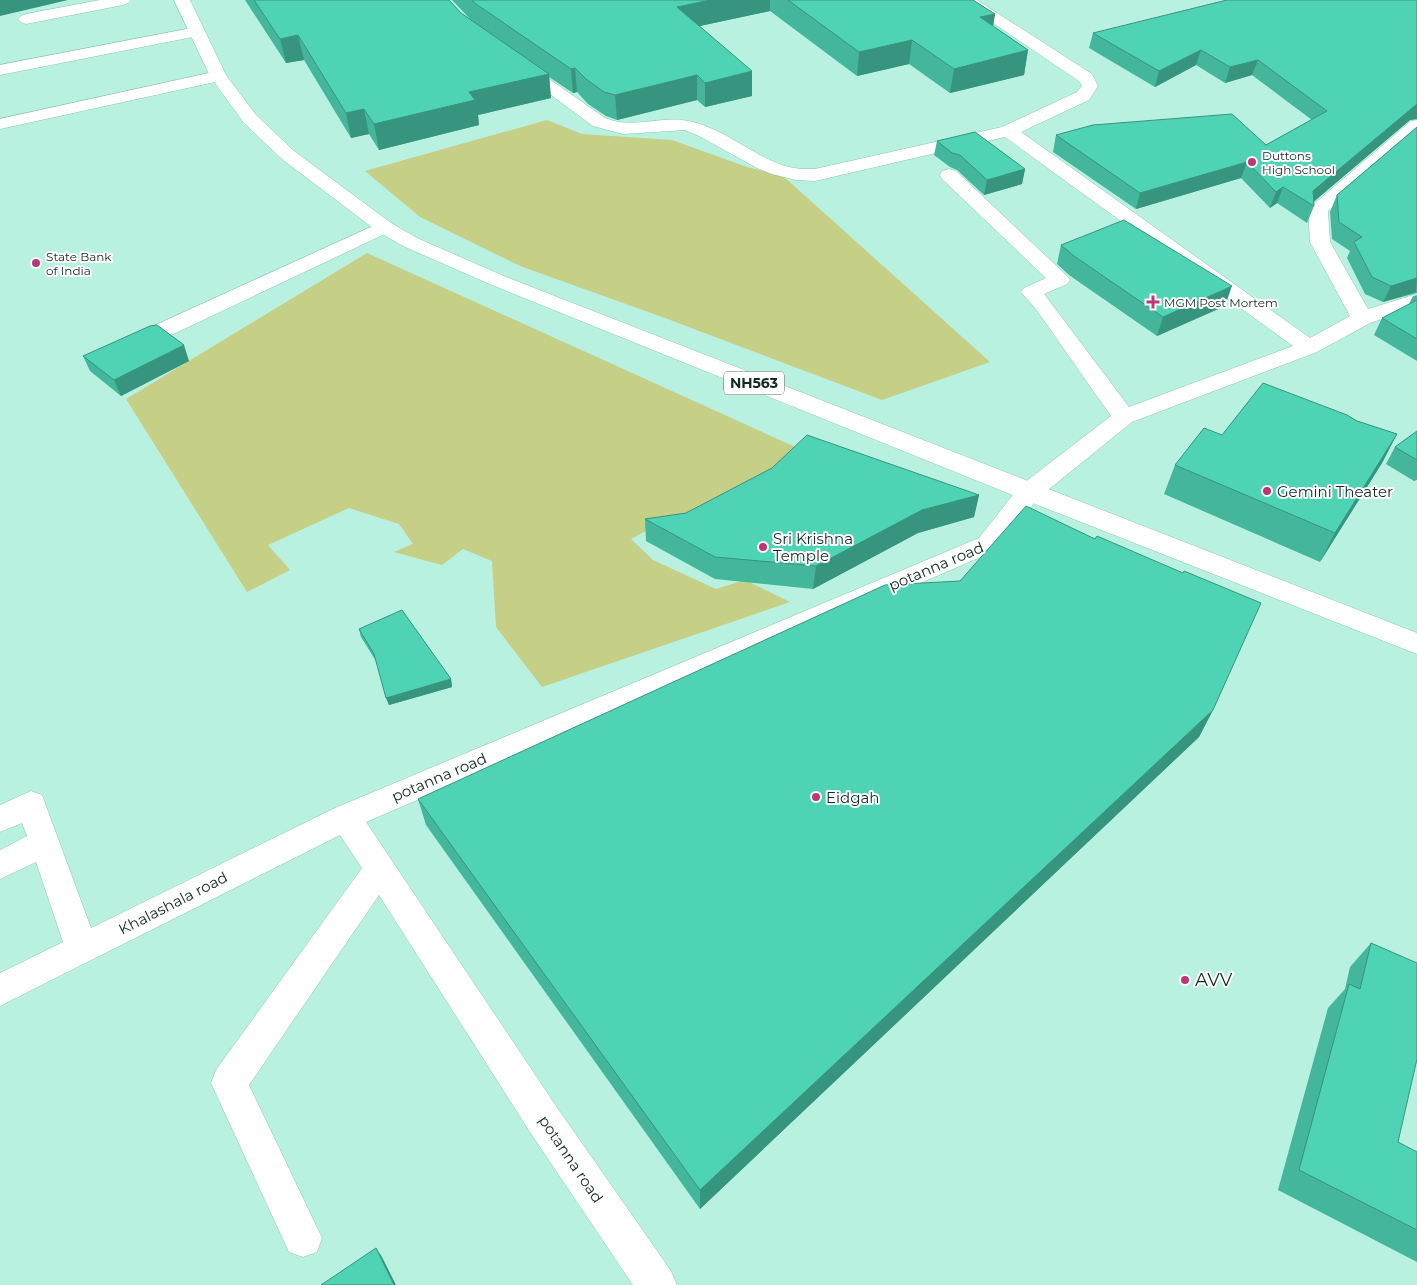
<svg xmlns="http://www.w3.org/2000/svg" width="1417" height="1285" font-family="Montserrat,sans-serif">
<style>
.green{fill:#c5cf86}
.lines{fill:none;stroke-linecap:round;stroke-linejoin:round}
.minor-casing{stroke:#8fc5b5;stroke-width:1}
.trunk-casing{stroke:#8fc5b5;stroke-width:1}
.minor{fill:#fff;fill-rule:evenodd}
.trunk{fill:#fff;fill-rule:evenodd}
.wall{fill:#43b69c}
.shaded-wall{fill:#37947f}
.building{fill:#4ed4b5;stroke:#37947f}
.poi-dot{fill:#bd3678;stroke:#fff;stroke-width:2}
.labels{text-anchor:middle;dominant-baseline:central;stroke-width:4;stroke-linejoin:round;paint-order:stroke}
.far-poi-label{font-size:12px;fill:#142a24;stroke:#fff;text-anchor:start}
.shield{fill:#fff;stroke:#5a6a66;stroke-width:1}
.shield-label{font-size:14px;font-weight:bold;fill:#142a24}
.poi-label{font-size:15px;fill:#142a24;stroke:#fff;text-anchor:start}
.street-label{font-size:15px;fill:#142a24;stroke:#fff}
.near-poi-label{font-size:18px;fill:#142a24;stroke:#fff;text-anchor:start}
</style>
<rect width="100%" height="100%" fill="#b9f1e0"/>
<path class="green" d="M547 120 582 134 672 140 747 167 783 176 990 362 882 400 665 318 520 266 420 217 365 171Z
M367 253 802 450 692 524 661 523 631 539 653 560 716 589 745 580 790 602 542 687 496 627 492 561 463 549 442 565 394 552 413 544 399 524 349 508 268 545 290 570 247 592 126 399Z"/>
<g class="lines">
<defs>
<path id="minor" d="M100 0H131L128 3 123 5 26 24 21 22 18 19 21 16 26 14Z
M959 0H977L1092 74 1098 86 1089 100 1021 132 1310 338 1350 316 1310 242 1308 209 1411 121 1417 120V134L1328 211 1330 242 1368 309 1417 294V307L1370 323 1317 352 1132 422 1038 498 997 550 366 822 556 1106 671 1271 677 1285H633L530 1132 379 895 249 1085 322 1238 317 1252 303 1257 289 1252 211 1083 216 1070 362 868 340 835 0 1006V973L63 942 36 862 0 879V850L27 836 22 823 0 832V805L31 791 42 795 91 928 335 808 979 538 1020 486 1111 416 1036 309 1021 292 1024 288 1046 278 942 179 940 175 942 171 949 169 956 171 1067 276 1070 280 1067 284 1044 294 1129 407 1293 346 1005 137 815 181 796 180 772 174 757 168 699 136 685 130 623 134 593 126 512 66 514 63H526L605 118C633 130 660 115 688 121 724 128 751 155 785 166 795 169 805 169 815 169L1002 127 1077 92 1082 86 1079 81Z
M197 27 203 29 205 32 203 35 0 75V65Z
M218 71 224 72 226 76 224 80 0 129V119Z
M384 221 391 223 394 227 391 231 165 338 157 339 149 338 146 333 149 328Z"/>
<path id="trunk" d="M174 0H190L226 75 256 115 294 151 391 223 417 238 506 277 1417 633V654L1020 498 492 285 403 246 377 231 282 159 244 123 210 76Z"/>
</defs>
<use href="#minor" class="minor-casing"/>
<use href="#trunk" class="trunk-casing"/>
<use href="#minor" class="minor"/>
<use href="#trunk" class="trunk"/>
</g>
<path class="wall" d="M245 0H449L461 13 471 20 452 0H973L995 14 993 26 1028 50 1024 75 950 93 909 64 857 76 770 11 699 26 752 96 705 107 697 100 617 120 606 116 588 104 577 92 573 93 549 77 551 98 478 115 479 125 379 150 369 134 351 138 304 60 286 63Z
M1417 0V119L1410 120 1313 202 1314 206 1307 223 1277 203 1270 208 1241 178 1136 209 1053 152 1056 135 1266 145 1312 120 1252 75 1225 83 1196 65 1155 87 1089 48 1093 33Z
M1417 127V293L1383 302 1365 294 1347 258 1350 251 1332 239 1330 212 1337 195Z
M937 141 1025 169 1022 184 984 195 957 170 950 167 934 155Z
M1061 245 1225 306 1157 336 1069 275 1057 264Z
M1417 295V361L1374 335 1382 318 1409 304 1413 296Z
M83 356 189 361 121 396 90 371Z
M1357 421 1397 434 1382 463 1320 562 1164 494 1175 465 1222 435Z
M1417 431V480L1414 481 1386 464 1395 447Z
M979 495 974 517 918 533 813 589 715 579 646 541 645 519Z
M359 629 451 679 452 687 389 705 376 661 361 637Z
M1213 710 1199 737 700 1209 426 825 418 799Z
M1371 943 1398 1142 1417 1152V1262L1278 1190 1328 1008 1345 989 1350 967Z"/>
<path class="shaded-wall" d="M0 0H68L0 16Z
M711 0H770V11L677 31V7Z
M995 14 991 38 980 17Z
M298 35 304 60 286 63 280 39Z
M912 40 909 64 857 76 859 52Z
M1028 50 1024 75 950 93 954 69Z
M1201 50 1196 65 1155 87 1159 71Z
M1258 60 1252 75 1225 83 1230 67Z
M575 68 577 92 573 93 571 69Z
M752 71V96L705 107V83Z
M549 74 551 98 478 115 479 125 379 150 374 124 469 92Z
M697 75V100L617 120 615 95Z
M1417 104V119L1410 120 1311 204 1313 191Z
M364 109 369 134 351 138 346 113Z
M1247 162 1241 178 1136 209 1140 193Z
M1025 169 1022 184 984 195 987 180Z
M1283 187 1277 203 1270 208 1276 192Z
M1417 278 1416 292 1383 302 1391 286Z
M1232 286 1225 306 1157 336 1163 317Z
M184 345 189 361 121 396 114 380Z
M1397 434 1382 463 1320 562 1335 533Z
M979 495 974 517 918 533 813 589 816 566 922 510Z
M451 679 452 687 389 705 386 698Z
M1213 710 1199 737 700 1209V1190Z
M376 1248 382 1257 396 1285H394Z"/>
<path class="building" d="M254 0H449L461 13 549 74 469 92 475 100 374 124 364 109 346 113 298 35 280 39Z
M472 0H711L677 7 752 71 705 83 697 75 615 95 604 92 586 79 575 68 571 69 476 4Z
M788 0H973L995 14 980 17 1028 50 954 69 912 40 859 52Z
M1227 0H1417V104L1313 191 1314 206 1283 187 1276 192 1247 162 1140 193 1056 135 1093 125 1232 114 1266 145 1327 111 1258 60 1230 67 1201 50 1159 71 1093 33Z
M1417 127V278L1391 286 1372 277 1354 242 1362 237 1339 222 1337 195Z
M975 132 1025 169 987 180 960 155 952 153 937 141Z
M1124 220 1232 286 1163 317 1074 256 1061 245Z
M1417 300V339L1382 318Z
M157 325 184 345 114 380 83 356 150 326Z
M1263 383 1347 415 1357 421 1397 434 1335 533 1175 465 1204 428 1222 435Z
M1417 431V460L1395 447Z
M807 435 979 495 922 510 816 566 715 557 645 519 686 513 772 468Z
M1026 506 1095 539 1097 536 1183 573 1184 571 1261 603 1213 710 700 1190 418 799 885 585 960 581Z
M402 610 451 679 386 698 374 654 359 629Z
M1371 943 1417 963V1059L1398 1142 1417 1152V1230L1299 1170 1349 984 1360 989Z
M376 1248 394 1285H321Z"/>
<g class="poi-dot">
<circle cx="1252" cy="162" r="5"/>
<circle cx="36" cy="263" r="5"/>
<path d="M1150.5 294.5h5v5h5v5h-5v5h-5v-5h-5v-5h5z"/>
<circle cx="1267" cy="491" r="5"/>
<circle cx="763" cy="547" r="5"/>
<circle cx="816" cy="797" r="5"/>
<circle cx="1185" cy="980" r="5"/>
</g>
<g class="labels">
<g class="far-poi-label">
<text x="1262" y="155">Duttons<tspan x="1262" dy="14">High School</tspan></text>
<text x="46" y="256">State Bank<tspan x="46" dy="14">of India</tspan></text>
<text x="1164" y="302">MGM Post Mortem</text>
</g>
<rect class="shield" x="724" y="371.5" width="60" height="23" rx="4"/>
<g class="shield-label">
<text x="754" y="383">NH563</text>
</g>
<g class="poi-label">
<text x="1277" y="491">Gemini Theater</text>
<text x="773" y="538">Sri Krishna<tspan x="773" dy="17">Temple</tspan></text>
<text x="826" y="797">Eidgah</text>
</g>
<g class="street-label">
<text transform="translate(936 566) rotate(-23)">potanna road</text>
<text transform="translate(439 777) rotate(-23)">potanna road</text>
<text transform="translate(173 903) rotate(-27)">Khalashala road</text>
<text transform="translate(571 1159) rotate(56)">potanna road</text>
</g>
<g class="near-poi-label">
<text x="1195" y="980">AVV</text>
</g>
</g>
</svg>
